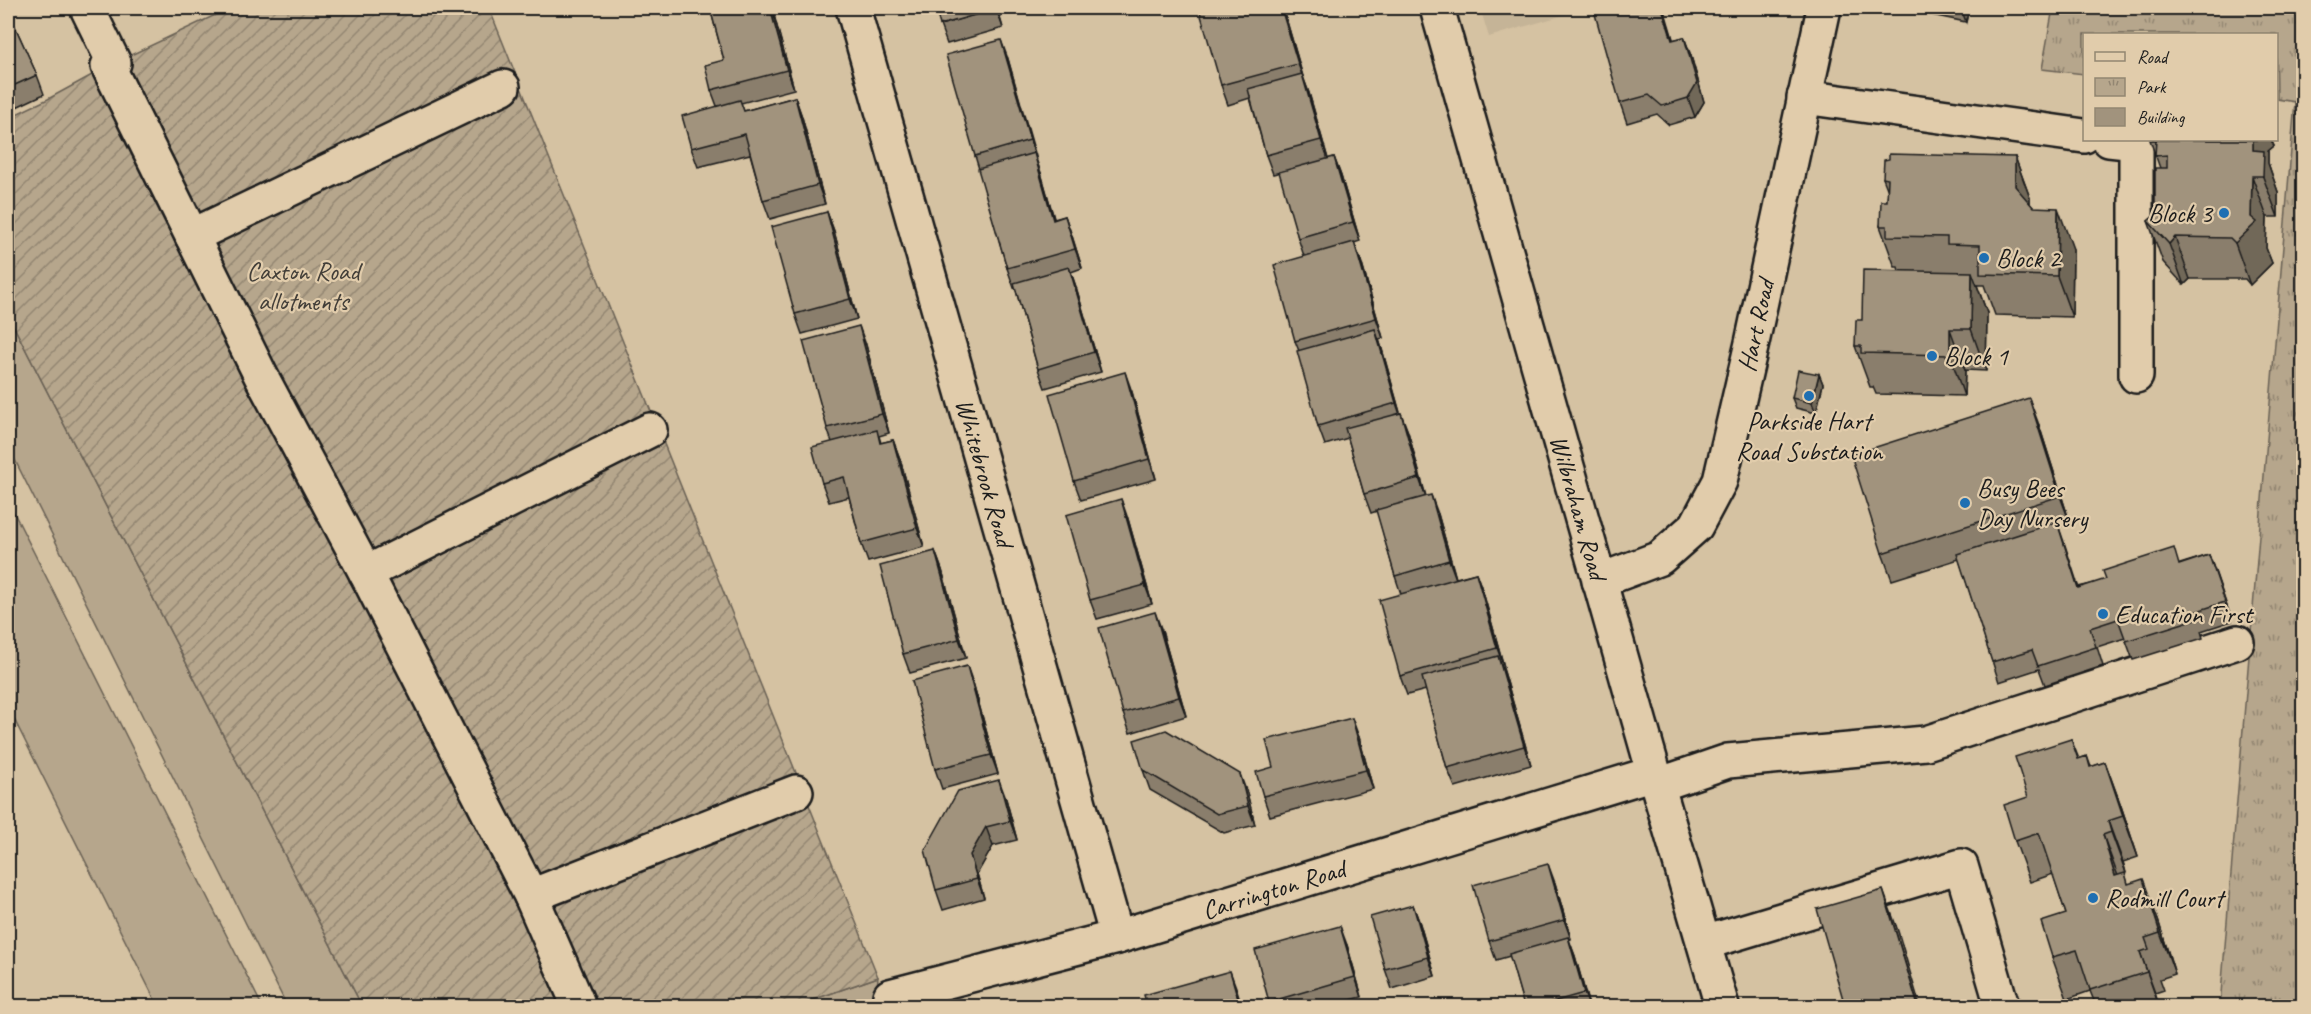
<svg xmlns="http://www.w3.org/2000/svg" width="2311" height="1014" font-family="Caveat,sans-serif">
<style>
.built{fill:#c5b497}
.grass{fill:#b6a68c;stroke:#696154;stroke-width:1.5}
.park{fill:url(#park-tufts);stroke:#696154;stroke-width:1.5}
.garden{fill:url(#garden-furrows);stroke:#696154;stroke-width:1.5}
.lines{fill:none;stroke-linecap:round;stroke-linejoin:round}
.minor-casing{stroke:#1c1c1c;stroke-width:38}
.highway-casing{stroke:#1c1c1c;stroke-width:38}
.minor{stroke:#e1ccab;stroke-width:33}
.highway{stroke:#e1ccab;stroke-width:33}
.wall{fill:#8a7e6c;stroke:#1c1c1c;stroke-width:1.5}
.shaded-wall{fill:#716758;stroke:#1c1c1c;stroke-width:1.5}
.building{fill:#a1937d;stroke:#1c1c1c;stroke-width:1.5}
.poi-dot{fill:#1f6fb2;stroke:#e1ccab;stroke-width:2}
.labels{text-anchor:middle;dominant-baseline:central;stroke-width:4.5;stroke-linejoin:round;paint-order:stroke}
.poi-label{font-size:26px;fill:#1c1c1c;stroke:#e1ccab;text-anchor:start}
.park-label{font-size:26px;fill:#423e38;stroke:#e1ccab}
.street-label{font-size:26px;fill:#1c1c1c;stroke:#e1ccab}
</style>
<defs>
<pattern id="park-tufts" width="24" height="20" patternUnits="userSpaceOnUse" patternTransform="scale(1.5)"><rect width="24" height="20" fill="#b6a68c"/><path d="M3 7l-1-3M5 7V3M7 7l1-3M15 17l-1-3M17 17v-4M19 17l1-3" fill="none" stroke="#938672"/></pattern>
<pattern id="garden-furrows" width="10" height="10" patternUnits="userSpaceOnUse" patternTransform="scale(1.5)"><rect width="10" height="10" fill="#b6a68c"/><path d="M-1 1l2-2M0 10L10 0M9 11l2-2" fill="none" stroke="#938672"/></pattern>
</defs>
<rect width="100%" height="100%" fill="#d5c2a2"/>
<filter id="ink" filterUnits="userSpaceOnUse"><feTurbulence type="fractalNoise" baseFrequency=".0167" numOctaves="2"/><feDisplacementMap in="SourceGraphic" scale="12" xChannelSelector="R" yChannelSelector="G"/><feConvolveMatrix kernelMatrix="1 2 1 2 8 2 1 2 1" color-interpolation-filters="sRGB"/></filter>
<g filter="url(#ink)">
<path class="built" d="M1480 8H1588L1489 37Z"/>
<path class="grass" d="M8 315 362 1006H287L8 446Z
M8 501 262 1006H158L8 707Z
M878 977 876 1002 878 1006H795Z"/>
<path class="park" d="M2053 8H2303V1006H2220L2295 102 2277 99 2276 34H2084V74L2042 69Z"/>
<path class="garden" d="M230 8H489L878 977 795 1006H362L8 315V118L48 99 114 63Z"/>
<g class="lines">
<defs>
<g id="minor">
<path d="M87 8 114 63 108 66 192 236 503 87"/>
<path id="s1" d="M853 8 1117 937"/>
<path d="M1804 97 2084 136"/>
<path d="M2109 140 2136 143V376"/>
<path d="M192 236 261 376 366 573 650 430"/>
<path d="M366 573 531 896 796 792"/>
<path id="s2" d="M1599 581 1660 558 1696 526 1720 481 1752 343 1824 8"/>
<path d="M1658 785 1728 761 1926 743 2237 642"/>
<path d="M531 896 579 1006"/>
<path d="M1704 943 1961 866 2002 1006"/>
<path id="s3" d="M890 996 1117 937 1654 773"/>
</g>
<g id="highway">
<path id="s4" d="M1437 8 1654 773 1722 1006"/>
</g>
</defs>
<use href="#minor" class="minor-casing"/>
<use href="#highway" class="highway-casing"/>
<use href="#minor" class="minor"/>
<use href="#highway" class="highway"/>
</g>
<path class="wall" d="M710 8H772L794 89 741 103 744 111 795 97 802 117 825 204 770 219 763 200 750 154 698 167 691 148 717 106 711 90 724 60Z
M997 8 1003 28 947 44 940 25Z
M1283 8 1302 74 1309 93 1328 159 1334 157 1341 176 1360 241 1354 243 1361 261 1383 338 1379 339 1400 413 1408 432 1426 496 1438 514 1456 578 1476 573 1483 592 1504 667 1503 668 1531 765 1455 787 1447 768 1426 690 1407 695 1400 676 1401 594 1395 576 1377 511 1371 513 1364 494 1348 438 1325 445 1318 426 1299 351 1295 341 1304 256 1298 238 1284 171 1273 174 1266 155 1250 98 1228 105 1221 85Z
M1619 8H1663L1673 40 1684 37 1691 56 1704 102 1695 117 1669 125 1657 114 1627 123 1620 103Z
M1920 8H1969L1966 22 1922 13Z
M8 11 37 75 44 94 8 111Z
M1008 59 1036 160 1041 173 1054 219 1065 216 1072 236 1082 268 1071 272 1076 287 1101 372 1045 388 1038 369 1015 287 1014 288 1007 268 979 169 975 156Z
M2150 140H2271L2274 146 2268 151V163L2278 192V217H2267L2266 248 2272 263 2250 285 2245 279H2190L2184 285 2163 262 2148 221 2155 215 2160 168Z
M2015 157 2030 198V204L2073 249 2072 317 1995 315 1984 285H1977L1987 313 1986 371 1965 370 1964 396 1876 394 1873 387H1870L1855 346 1862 320 1899 271 1898 267H1895L1880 226 1887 201 1888 191 1883 178Z
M827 212 834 231 857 319 802 334 795 314Z
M866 345 889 433 879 436 881 443 893 440 900 459 924 547 868 562 861 543 849 497 829 502 822 483 832 442 827 428Z
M1819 374 1823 384 1816 413 1796 408 1792 398Z
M1132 392 1156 479 1081 500 1074 481Z
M2039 425 2070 523 2058 527 2078 587 2180 564 2209 555 2232 621 2201 631 2203 638 2133 660 2125 638 2097 647 2103 666 2045 685 2039 669 1999 682 1959 559 1892 580 1882 553Z
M1128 519 1152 604 1097 619 1090 600Z
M935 551 942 570 966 658 910 673 903 654Z
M1162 631 1186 716 1130 733 1123 713Z
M974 686 998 774 942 789 935 769Z
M1359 737 1373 789 1270 816 1263 796 1273 767Z
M2071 739 2079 759 2087 756 2091 767 2105 762 2120 803 2138 857 2123 862 2126 873 2125 874 2128 884 2158 920 2175 974 2160 979 2164 990 2155 993 2159 1006H2096L2090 991 2067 999 2052 957 2066 914 2053 874 2030 882 2015 841 2028 797Z
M1143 770 1247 793 1255 825 1224 833 1150 790Z
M1006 799 1017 840 993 846 977 874 984 898 943 910 936 890Z
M1555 883 1571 939 1569 940 1575 956 1589 1006H1524L1510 956 1496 960 1489 941Z
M1413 905 1420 924 1435 976 1392 989 1385 969Z
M1347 945 1362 997 1327 1006H1270L1269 1002Z"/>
<path class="shaded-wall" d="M770 8H772L794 89 787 70Z
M996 8H997L1003 28Z
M1281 8H1283L1305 83 1298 64Z
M1662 8 1666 15 1679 59 1672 40Z
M1961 8H1969L1966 22Z
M1684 37 1691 56 1704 102 1695 117 1688 98Z
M1001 40 1008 59 1037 160 1030 140Z
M1302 74 1309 93 1328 159 1321 140Z
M795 97 802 117 825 204 818 185Z
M2253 140H2271L2274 146 2268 151V163L2278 192V217L2253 150Z
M1034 153 1041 173 1060 239 1053 220Z
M1334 157 1341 176 1360 241 1353 222Z
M2015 157 2030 198V227L2015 186Z
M2252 176 2267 217 2266 248 2272 263 2250 285 2235 243 2251 217Z
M2058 208 2073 249 2072 317 2057 276Z
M827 212 834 231 857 319 850 299Z
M1065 216 1072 236 1082 268 1075 249Z
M2175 237 2190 279 2184 285 2169 244Z
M1354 242 1361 261 1383 338 1376 318Z
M1069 267 1076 287 1101 372 1094 352Z
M1972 272 1987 313 1986 371 1971 329Z
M859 326 866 345 889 433 882 414Z
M1375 329 1382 349 1403 423 1396 403Z
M1950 329 1965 370 1964 396 1950 355Z
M1125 372 1132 392 1156 479 1149 459Z
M1819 374 1823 384 1816 413 1812 403Z
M2029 398 2039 425 2070 523 2060 496Z
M1401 413 1408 432 1426 498 1419 478Z
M893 440 900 459 924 547 917 528Z
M1431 495 1438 514 1456 579 1449 560Z
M1121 499 1128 519 1152 604 1145 585Z
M2057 522 2064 542 2085 607 2078 588Z
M935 551 942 570 966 658 959 639Z
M2209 555 2216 574 2232 621 2225 602Z
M1476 573 1483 592 1504 667 1497 648Z
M1155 612 1162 631 1186 716 1179 697Z
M1498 656 1505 675 1531 765 1524 746Z
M967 666 974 686 998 774 991 755Z
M1352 718 1359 737 1373 789 1366 770Z
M2105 762 2120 803 2138 857 2123 816Z
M1240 774 1247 793 1255 825 1248 806Z
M999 780 1006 799 1017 840 1010 821Z
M2108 821 2123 862 2126 873 2111 832Z
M986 827 993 846 977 874 984 898 977 879 970 855Z
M2103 835 2118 876H2115Z
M1548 864 1555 883 1571 939 1564 920Z
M2143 879 2158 920 2175 974 2160 933Z
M1883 890 1898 931 1920 1006H1918Z
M1413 905 1420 924 1435 976 1428 957Z
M1340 926 1347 945 1362 997 1355 977Z
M1568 937 1575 956 1589 1006 1584 993Z
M2140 952 2155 993 2159 1006 2147 972Z
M1230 971 1237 990 1242 1006H1240Z"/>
<path class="building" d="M710 8H770L787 70 711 90 705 65 724 60Z
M935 8H996V9L940 25Z
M1215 8H1281L1298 64 1221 85 1200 12Z
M1619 8H1662L1672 40 1684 37 1697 83 1688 98 1662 106 1649 95 1620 103 1595 14Z
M8 11 37 75 8 88Z
M1001 40 1030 140 975 156 946 55Z
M1302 74 1321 140 1266 155 1248 89Z
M795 97 818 185 763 200 745 134 691 148 682 116 740 100 744 111Z
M2156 140H2253V150L2264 151 2263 176H2252L2251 217 2257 222 2235 243 2230 238 2175 237 2169 244 2148 221 2155 215V168H2167V155L2155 156Z
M1034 153 1053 220 1065 216 1075 249 1007 268 978 169Z
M1889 154 2015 157V186L2033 207 2058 208 2057 276 1980 274V245L1947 244V237L1887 236V226H1880L1881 201H1887L1888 179 1883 178 1884 160 1889 159Z
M1334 157 1353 222 1298 238 1279 172Z
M827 212 850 299 795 314 771 227Z
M1354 242 1376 318 1295 341 1274 265Z
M1069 267 1094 352 1038 369 1014 283Z
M1863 270 1972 272 1971 329H1950V355L1861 353V346H1855L1856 320H1862Z
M859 326 882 414 827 428 803 341Z
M1375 329 1396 403 1318 426 1297 351Z
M1798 370 1819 374 1812 403 1792 398Z
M1125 372 1149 459 1074 481 1049 394Z
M2029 398 2060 496 1882 553 1851 455Z
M1401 413 1419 478 1364 494 1345 428Z
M877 430 880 443 893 440 917 528 861 543 844 477 822 483 812 447Z
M1431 495 1449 560 1395 576 1376 510Z
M1121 499 1145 585 1090 600 1066 515Z
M2057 522 2078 588 2106 579 2103 571 2174 548 2179 565 2209 555 2225 602 2194 612 2196 619 2126 641 2118 619 2090 628 2096 647 2038 666 2032 650 1992 662 1957 554Z
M935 551 959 639 903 654 880 566Z
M1476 573 1497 648 1400 676 1379 600Z
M1155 612 1179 697 1123 713 1099 628Z
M1498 656 1524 746 1447 768 1422 677Z
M967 666 991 755 935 769 912 681Z
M1352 718 1366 770 1263 796 1256 772 1273 767 1266 740Z
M1166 730 1240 774 1248 806 1217 814 1143 770 1134 740Z
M2071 739 2078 759 2087 756 2090 767 2105 762 2123 816 2108 821 2111 832 2103 835 2115 876 2125 873 2128 884 2143 879 2160 933 2145 938 2149 949 2140 952 2147 972 2090 990 2077 950 2052 957 2041 922 2066 914 2039 833 2015 841 2004 805 2028 797 2015 757Z
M999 780 1010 821 986 827 970 855 977 879 936 890 925 850 958 791Z
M1548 864 1564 920 1489 941 1473 885Z
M1883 890 1918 1006H1845L1817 909Z
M1413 905 1428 957 1385 969 1370 917Z
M1340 926 1355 977 1269 1002 1255 950Z
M1568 937 1584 993 1538 1006H1524L1509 954Z
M1230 971 1240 1006H1147L1144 995Z
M1117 1003 1118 1006H1104Z"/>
</g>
<g class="poi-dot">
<circle cx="2224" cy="213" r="6"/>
<circle cx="1984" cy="258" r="6"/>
<circle cx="1932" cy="356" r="6"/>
<circle cx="1809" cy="396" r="6"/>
<circle cx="1965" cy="503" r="6"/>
<circle cx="2103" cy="614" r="6"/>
<circle cx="2093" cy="898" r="6"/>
</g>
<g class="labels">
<g class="poi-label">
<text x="2212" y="213" text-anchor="end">Block 3</text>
<text x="1996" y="258">Block 2</text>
<text x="1944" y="356">Block 1</text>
<text x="1809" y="421" text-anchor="middle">Parkside Hart<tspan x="1809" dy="30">Road Substation</tspan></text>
<text x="1977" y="488">Busy Bees<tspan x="1977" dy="30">Day Nursery</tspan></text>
<text x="2115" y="614">Education First</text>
<text x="2105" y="898">Rodmill Court</text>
</g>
<g class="park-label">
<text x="303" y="271">Caxton Road<tspan x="303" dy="30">allotments</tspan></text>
</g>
<g class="street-label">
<text stroke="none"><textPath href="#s2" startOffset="324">Hart Road</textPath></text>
<text stroke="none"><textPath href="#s1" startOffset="483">Whitebrook Road</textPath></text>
<text stroke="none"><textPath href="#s4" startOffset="519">Wilbraham Road</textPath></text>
<text stroke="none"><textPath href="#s3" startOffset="398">Carrington Road</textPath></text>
</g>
</g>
<rect width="2311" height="1014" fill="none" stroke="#e1ccab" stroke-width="30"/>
<rect x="15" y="15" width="2281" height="984" fill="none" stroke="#1c1c1c" stroke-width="2" filter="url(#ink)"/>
<rect x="2083" y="33" width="195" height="108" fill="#e1ccab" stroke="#928672" stroke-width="1.5"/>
<rect x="2095" y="52" width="30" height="9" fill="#e1ccab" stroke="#928672" stroke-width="1.5"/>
<text x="2137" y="63" font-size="18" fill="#1c1c1c">Road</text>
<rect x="2095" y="78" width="30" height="18" fill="url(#park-tufts)" stroke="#928672" stroke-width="1.5"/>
<text x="2137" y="93" font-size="18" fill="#1c1c1c">Park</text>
<rect x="2095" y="108" width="30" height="18" fill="#a1937d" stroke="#928672" stroke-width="1.5"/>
<text x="2137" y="123" font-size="18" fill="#1c1c1c">Building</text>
</svg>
